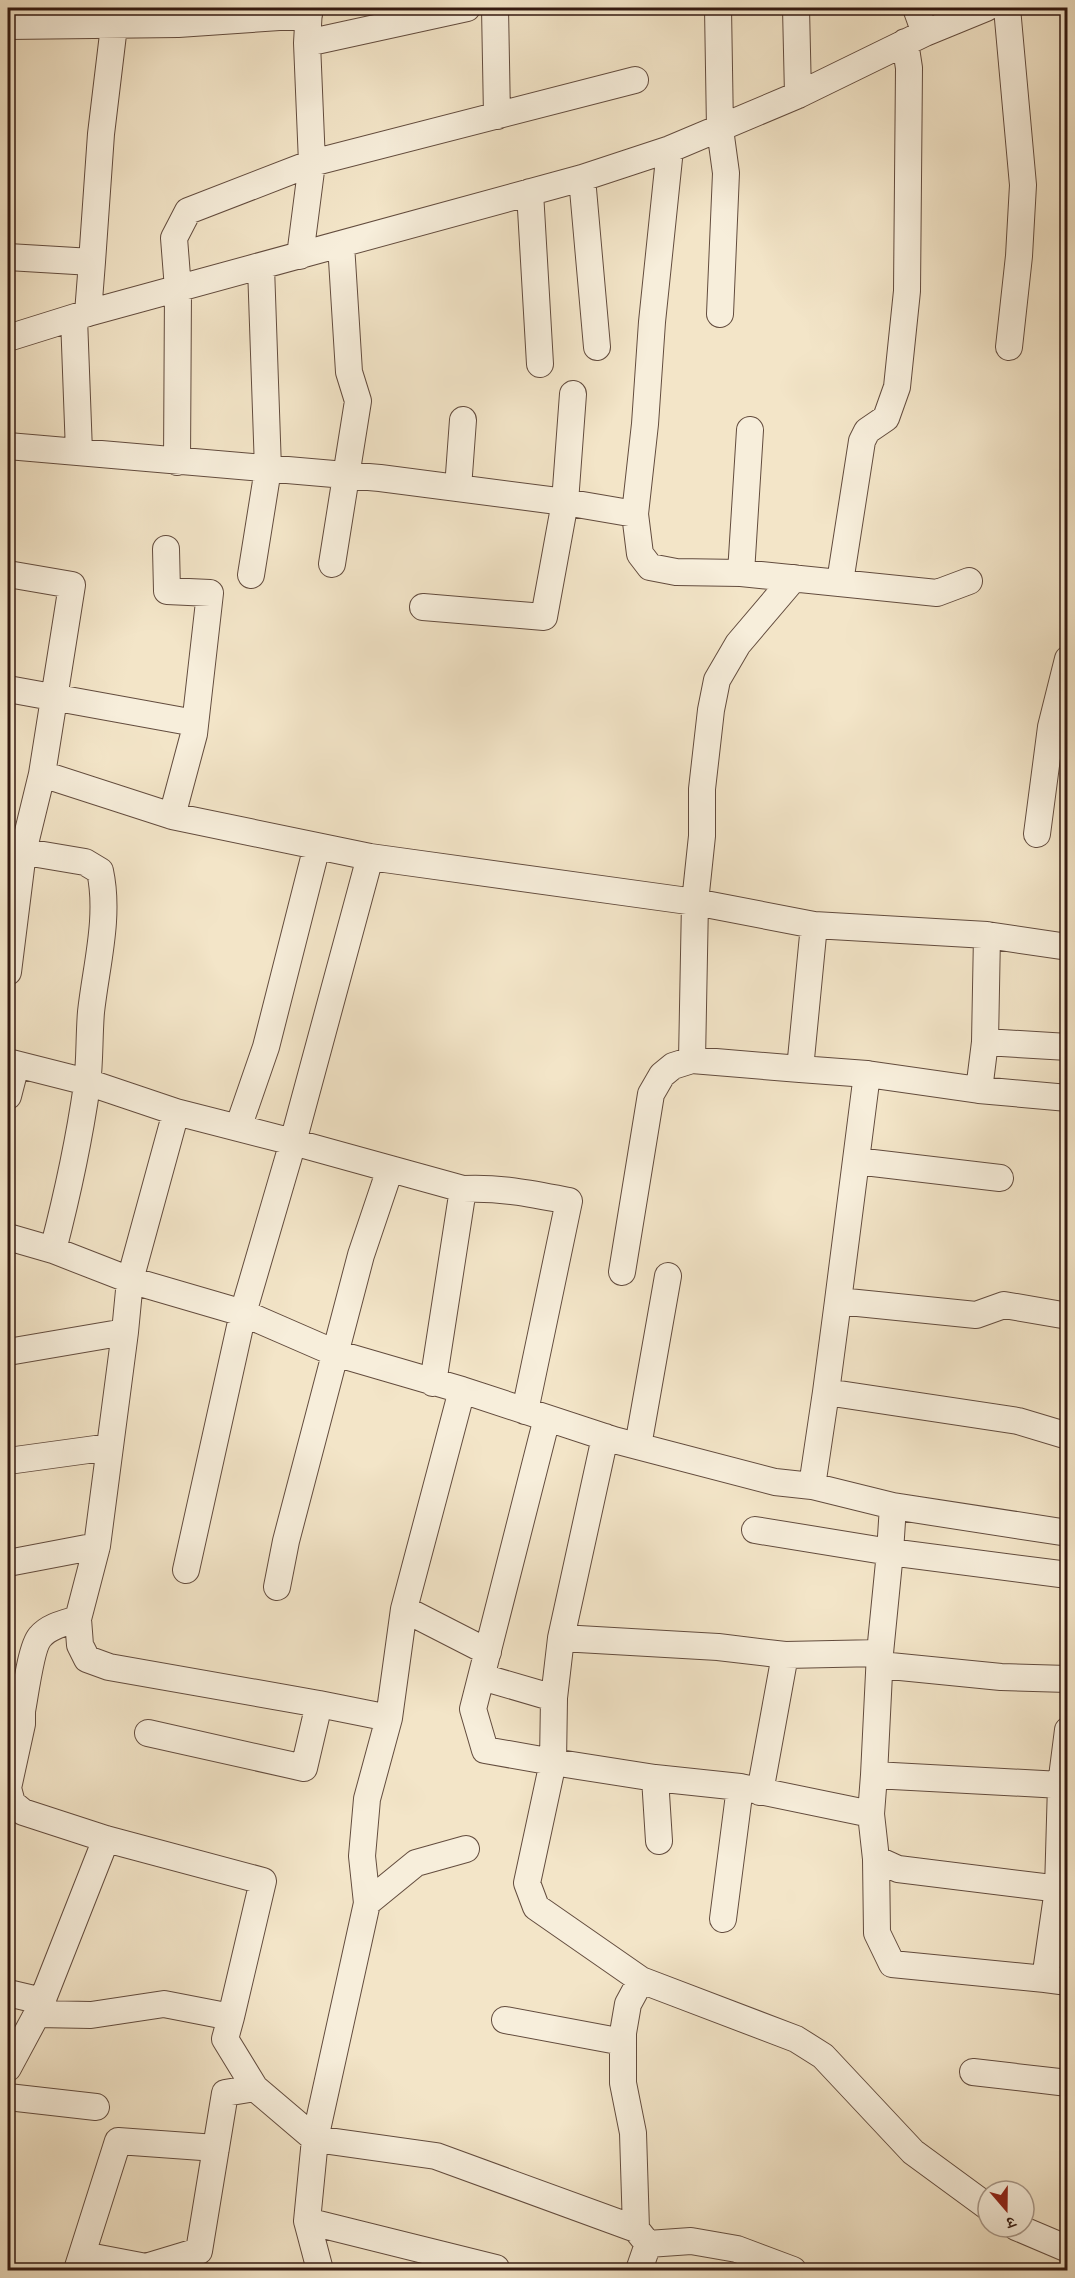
<svg xmlns="http://www.w3.org/2000/svg" width="1075" height="2278" font-family="'IM FELL Great Primer','Noto Serif Devanagari',serif">
<style>
.lines{fill:none;stroke-linecap:round;stroke-linejoin:round}
.minor-casing{stroke:#634c3e;stroke-width:28}
.minor{stroke:#f7eedb;stroke-width:26}
</style>
<rect width="100%" height="100%" fill="#f3e5c8"/>
<filter id="stains"><feTurbulence type="fractalNoise" baseFrequency=".00333" numOctaves="4"/><feColorMatrix values="0 0 0 0 .2 0 0 0 0 .09 0 0 0 0 .02 0 0 0 .5 -.17"/></filter>
<radialGradient id="worn" r=".72"><stop offset=".6" stop-color="#630" stop-opacity="0"/><stop offset="1" stop-color="#630" stop-opacity=".3"/></radialGradient>
<g class="lines">
<defs>
<path id="minor" d="M179 8 178 24 309 15
M495 8 497 116
M718 8 720 129 726 173 720 314
M796 8 798 95
M916 8 925 33
M1007 8 1023 185 1019 256 1009 347
M8 26 178 24
M307 43 467 8
M670 149 652 322 645 424 635 514 640 554 650 567 676 572 741 573 937 593 969 581
M582 178 597 347
M530 192 540 364
M300 256 312 163 307 43 309 8
M8 257 92 262 101 134 114 26
M88 313 92 262
M74 318 79 452
M8 338 88 313 582 178 670 149 798 95 925 33 986 8
M8 446 380 478 565 502 635 514
M177 462 178 289 174 238 188 211 312 163 635 80
M458 488 463 420
M166 549 167 591 210 593 194 734 172 816
M332 564 358 401 349 372 341 244
M741 573 750 430
M8 574 72 585 42 774 23 852 8 972
M251 575 268 469 261 267
M840 582 862 441 867 431 886 418 897 387 907 291 909 68 905 42
M423 607 544 617 565 502 573 394
M8 689 195 723
M42 774 172 816 370 857 695 902 814 925 987 935 1068 947
M1037 834 1051 727 1068 659
M8 849 85 862 100 871C110 917 96 966 91 1012 89 1036 90 1061 87 1085 79 1141 67 1196 53 1250
M985 1042 987 935
M692 1060 695 902 702 836V789L711 710 717 680 738 644 794 578
M8 1062 87 1082 176 1112 130 1280 125 1332 97 1546 78 1619 80 1645 87 1659 109 1667 319 1704 389 1718 404 1609 488 1652
M800 1069 867 1074 979 1090 985 1042 1068 1047
M867 1074 838 1301 976 1315 1004 1305 1068 1316
M979 1090 1068 1098
M8 1096 16 1065
M176 1112 293 1142 463 1189 433 1383
M238 1128 266 1047 317 846
M856 1161 1000 1178
M463 1189C499 1187 533 1194 569 1201L525 1411
M8 1237 53 1250 130 1280 243 1313 335 1353 462 1390 614 1440 775 1482 812 1486 893 1506 1068 1533
M622 1272 651 1094 662 1075 673 1066 692 1060 800 1069 814 925
M8 1352 125 1332
M826 1392 838 1301
M547 1418 473 1709 485 1750 553 1762 527 1883 536 1907 641 1980 796 2039 823 2056 913 2152 988 2207
M638 1446 668 1276
M8 1461 110 1447
M812 1486 826 1392 1018 1421 1068 1436
M755 1530 890 1552 893 1506
M8 1563 97 1546
M186 1570 243 1313 293 1142 370 857
M1068 1575 890 1552 880 1653 874 1775 1061 1785 1058 1889 1045 1979 1068 1982
M277 1587 286 1541 361 1255 390 1169
M404 1609 462 1390
M561 1638 718 1647 785 1655 880 1653
M880 1665 1001 1677 1068 1679
M482 1677 554 1698 553 1762 655 1778 740 1787 871 1814 874 1775
M554 1698 561 1638 605 1437
M8 1702 22 1711V1724L8 1788 12 1803 23 1812 106 1839 263 1881 231 2017
M22 1711C25 1696 31 1647 40 1637 49 1626 65 1623 78 1619
M148 1733 304 1768 319 1704
M655 1778 659 1841
M1061 1785 1068 1730
M760 1792 785 1655
M871 1814 876 1859 877 1933 892 1964 1045 1979
M876 1859 898 1869 1068 1890
M367 1903 362 1856 367 1799 389 1718
M723 1919 740 1787
M8 1993 42 2001
M37 2014 91 2015 164 2004 231 2017 225 2039 255 2088 315 2139 436 2156 636 2229 648 2244
M505 2020 623 2042
M8 2068 37 2014 106 1839
M973 2072 1068 2083
M8 2097 96 2107
M307 2221 496 2268
M1016 2227 1068 2249
M636 2229 633 2133 623 2083V2033L628 2004 641 1980
M648 2244 691 2241 737 2249 793 2270
M83 2255 146 2267 199 2251 225 2093 255 2088
M77 2270 118 2141 216 2148
M320 2270 307 2221 315 2139 367 1903 416 1863 466 1849
M639 2270 648 2244"/>
</defs>
<use href="#minor" class="minor-casing"/>
<use href="#minor" class="minor"/>
</g>
<rect width="1075" height="2278" fill="none" stroke="#f3e5c8" stroke-width="30"/>
<rect x="9" y="9" width="1057" height="2260" fill="none" stroke="#331910" stroke-width="3"/>
<rect x="15" y="15" width="1045" height="2248" fill="none" stroke="#331910" stroke-width="1.5"/>
<g transform="translate(1006 2209) rotate(160)"><circle r="28" fill="#f7eedb" stroke="#a9998a" stroke-width="1.5"/>
<path d="M0-4.5L10 22L0 15L-10 22Z" fill="#8f2418"/>
<text y="-9" font-size="16" font-weight="bold" text-anchor="middle" fill="#331910">उ</text>
</g>
<rect width="100%" height="100%" filter="url(#stains)"/>
<rect width="100%" height="100%" fill="url(#worn)"/>
</svg>
